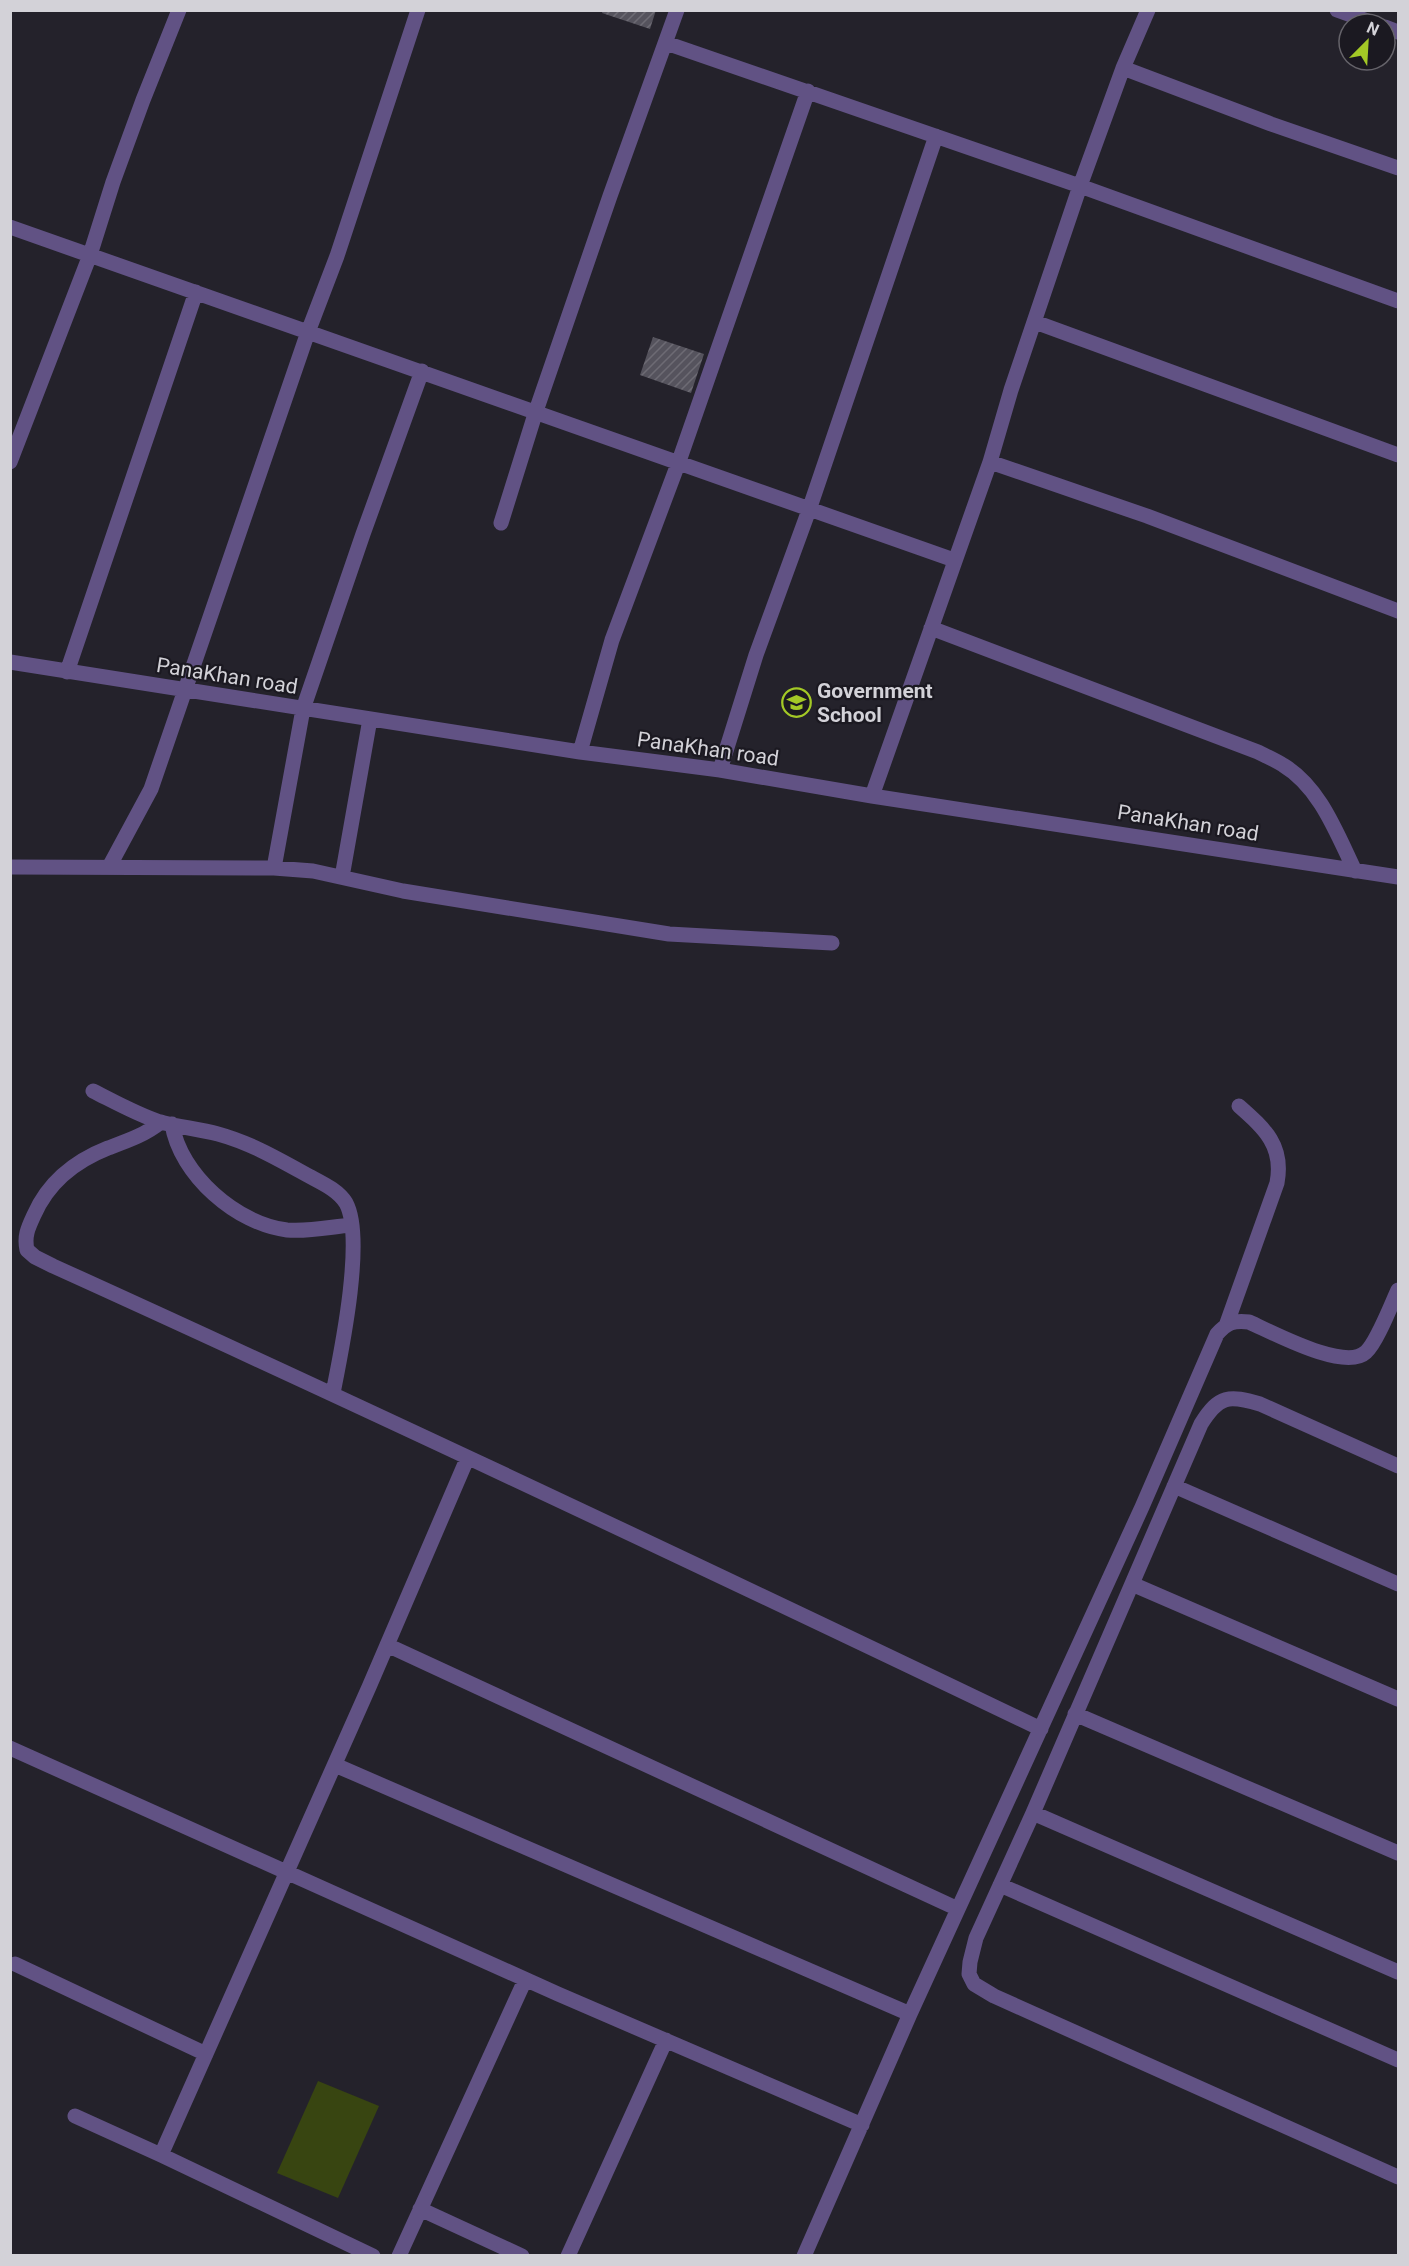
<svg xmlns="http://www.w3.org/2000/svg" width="1409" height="2266" font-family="Roboto,sans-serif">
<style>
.garden{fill:#384511}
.building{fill:url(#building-hatch)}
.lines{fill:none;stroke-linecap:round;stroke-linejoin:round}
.minor{stroke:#615284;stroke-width:15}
.labels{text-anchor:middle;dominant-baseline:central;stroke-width:4.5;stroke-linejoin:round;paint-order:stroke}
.street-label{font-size:21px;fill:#d3d2d8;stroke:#1b1921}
.poi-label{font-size:21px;font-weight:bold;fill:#d3d2d8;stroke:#1b1921;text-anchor:start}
</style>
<defs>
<pattern id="building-hatch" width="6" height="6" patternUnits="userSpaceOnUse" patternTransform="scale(1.5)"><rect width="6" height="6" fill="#55535d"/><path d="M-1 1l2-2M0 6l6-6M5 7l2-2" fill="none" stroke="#6d6b74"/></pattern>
</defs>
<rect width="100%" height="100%" fill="#24222b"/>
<path class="garden" d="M318 2081 379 2106 338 2198 277 2173Z"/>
<path class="building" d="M603 10H656L650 29 602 13Z
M653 337 704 354 691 393 640 375Z"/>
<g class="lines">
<path class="minor" d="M1337 10 1376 24
M1385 27 1398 32
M666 43 1080 186 1398 301
M1123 68 1271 124 1398 168
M10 227 954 560
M1035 322 1398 455
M10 462 90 255 113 182 143 100 179 10
M990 462 1147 516 1398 611
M501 523 536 411 610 196 677 10
M931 628 1258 752C1266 756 1275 760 1283 765 1320 787 1337 834 1355 871
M10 662 580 752 720 770 872 796 1398 877
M67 672 196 292
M580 752 612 640 678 464 808 91
M720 770 756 655 809 510 936 136
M872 796 990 462 1011 390 1080 186 1123 68 1148 10
M10 867 274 868 313 871 403 891 669 934 832 943
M109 867 151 789 308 332 337 256 418 10
M274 868 303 709 363 534 422 371
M342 877 370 719
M93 1091C115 1102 136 1114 160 1122 179 1127 199 1129 218 1134 251 1143 280 1160 309 1176 322 1183 338 1190 346 1203 365 1238 341 1353 333 1393
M161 1122C145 1135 127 1141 108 1148 75 1161 48 1183 34 1215 28 1228 24 1236 27 1250L35 1257 53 1266C384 1416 713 1572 1041 1729
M172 1124C180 1175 237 1224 287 1230 308 1232 330 1227 351 1225
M1227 1323 1277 1183C1284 1146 1265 1129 1239 1106
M1398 1466 1260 1404C1229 1395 1219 1395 1201 1424L1033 1813 976 1938 970 1962 969 1974 974 1984 994 1996 1398 2177
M1174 1486 1398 1584
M1132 1584 1398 1699
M387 1645 958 1909
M1075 1714 1398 1853
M10 1748 558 1994 862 2125
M335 1765 910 2014
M1033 1813 1398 1972
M1000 1885 1398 2060
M15 1964 206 2054
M75 2116 161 2155 373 2256
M161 2155 369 1687 467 1459
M420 2209 522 2256
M399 2256 525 1980
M568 2256 666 2040
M804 2256 910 2014 1142 1507 1217 1334C1227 1323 1233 1320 1249 1322 1272 1332 1345 1372 1366 1352 1377 1342 1391 1305 1398 1290"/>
</g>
<defs>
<symbol id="school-ring" viewBox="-11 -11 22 22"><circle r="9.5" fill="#1b1921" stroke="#a3c926" stroke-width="1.5"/><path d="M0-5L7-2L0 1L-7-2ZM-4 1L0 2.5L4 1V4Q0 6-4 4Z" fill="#a3c926"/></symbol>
</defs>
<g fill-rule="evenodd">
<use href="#school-ring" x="780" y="686" width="33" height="33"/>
</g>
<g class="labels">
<g class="street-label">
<text transform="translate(227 676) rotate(9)">PanaKhan road</text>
<text transform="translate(708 749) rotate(8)">PanaKhan road</text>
<text transform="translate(1188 823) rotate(9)">PanaKhan road</text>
</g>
<g class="poi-label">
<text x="817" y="691">Government<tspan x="817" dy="24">School</tspan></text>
</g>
</g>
<rect width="1409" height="2266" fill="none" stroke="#d3d2d8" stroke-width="24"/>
<g transform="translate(1367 42) rotate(24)"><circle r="28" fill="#1b1921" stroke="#65636a" stroke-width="1.5"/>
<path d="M0-4.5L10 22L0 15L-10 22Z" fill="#a3c926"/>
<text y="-9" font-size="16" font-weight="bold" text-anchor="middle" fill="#d3d2d8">N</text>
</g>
</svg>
